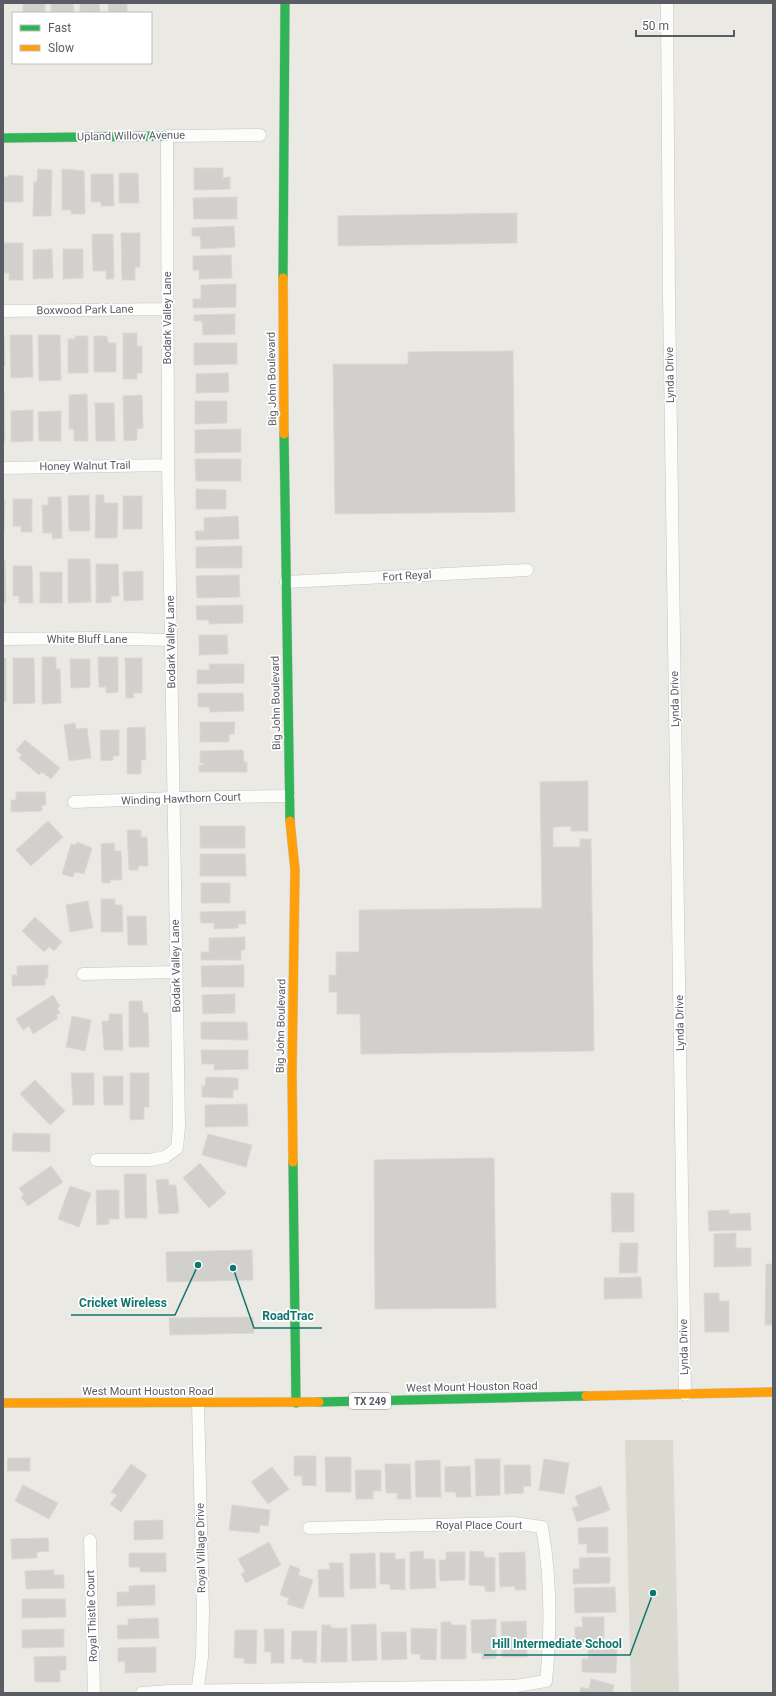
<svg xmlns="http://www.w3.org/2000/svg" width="776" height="1696" font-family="Roboto,sans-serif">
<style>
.education{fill:#dbdad1}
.building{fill:#d1d0cc;stroke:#dad8d2}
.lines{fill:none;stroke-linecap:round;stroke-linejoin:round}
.street-casing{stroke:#c6c5c5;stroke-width:13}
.fast-casing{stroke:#c6c6c6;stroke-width:10}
.slow-casing{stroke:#c6c6c6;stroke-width:10}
.street{stroke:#fcfcfb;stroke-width:12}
.fast{stroke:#30b455;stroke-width:9}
.slow{stroke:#ff9f0a;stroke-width:9}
.labels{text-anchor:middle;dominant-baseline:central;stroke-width:3.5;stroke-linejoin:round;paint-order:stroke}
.shield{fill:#fff;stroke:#8b8d92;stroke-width:1}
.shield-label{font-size:10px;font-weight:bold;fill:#595c63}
.street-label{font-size:11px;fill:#595c63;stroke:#fff}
.leader{fill:none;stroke:#0f766e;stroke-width:1.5}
.callout-dot{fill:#0f766e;stroke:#fff;stroke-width:1.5}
.callout-label{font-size:12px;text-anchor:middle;font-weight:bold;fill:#0f766e;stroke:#fff;stroke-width:3.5;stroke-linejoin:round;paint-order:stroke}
</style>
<rect width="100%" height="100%" fill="#eae9e3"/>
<path class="education" d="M625 1440H673L679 1693H631Z"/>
<path class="building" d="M23 3H45V13H23Z
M51 3H73L74 13H51Z
M80 3H99L100 13H80Z
M108 3H127V13H109Z
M194 168H223V178L230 177V189L194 190Z
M38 169 52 170 51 216H33L34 182H37Z
M62 169 84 171 85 214H71V210H62Z
M119 173H138L139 203H119Z
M91 174H113L114 206H101V202H91Z
M8 175 23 176V202H3V177H8Z
M237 197V219H194L193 198Z
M517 213V243L338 246V216Z
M234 226 235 247 201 249 200 236H192V228Z
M121 233H140V267H135V280H122Z
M92 234H113L114 279H106V271H93Z
M3 243H23V280H9V273H3Z
M52 249 53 278 33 279V250Z
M63 249H83V278L63 279Z
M231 255 232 278 199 279V270H193V256Z
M236 284V307L193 308V299H201V285Z
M235 314V334L203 335 202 321H194V315Z
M123 333H137V346H142V373H137V379H123Z
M10 335H32L33 377 11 378Z
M38 335H60L61 380 39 381Z
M3 336H4L5 366H3Z
M75 336H88V373H68V339H76Z
M94 336H107L108 343H116V372H94Z
M194 343H237V364L194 365Z
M513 351 515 512 335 514 333 364H408V352Z
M228 373 229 392 196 393V374Z
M3 392H4L5 441H3Z
M87 394 88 441H74V429H69V395Z
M142 395 143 428 137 429V440L124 441 123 396Z
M195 401H227V423L195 424Z
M95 403H114L115 441H96Z
M33 410V441L11 442V411Z
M61 411V441H39L38 412Z
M241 429V452L195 453V430Z
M195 459H241V481H196Z
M196 489 226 490V509H196Z
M89 495 90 531H69L68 496Z
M96 495H104V503H118L117 538H95Z
M123 496H142V529H123Z
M48 497H61L62 538 52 539V533H43L42 505H48Z
M13 499H32V532H21V526H13Z
M3 500H5L4 533H3Z
M238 516 239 539 196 540 195 531H204V518Z
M242 546V568H196V547Z
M68 559H90L91 602 68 603Z
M3 560H5L6 603H3Z
M96 564H118L119 596H111V602L96 603Z
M13 566H32L33 603H19V596H13Z
M143 571V600L124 601 123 572Z
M40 572H62V603H40Z
M239 575 240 597 197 598 196 576Z
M243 605V623L209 624V620H197L196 606Z
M199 635H227L228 654 199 655Z
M42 657H56V669H60L61 703 42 704Z
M98 657H118V692L106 693V687H99Z
M3 658H6V701H3Z
M13 658H34L35 703 13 704Z
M125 658H142V693H133L134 698H126Z
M70 659H90V687L71 688Z
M209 664H244V683L197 684V670H210Z
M198 693H243L244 711 210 712 209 707H198Z
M200 722H235L234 734H229V742H200Z
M75 723 76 729 87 728 91 758 69 761 64 725Z
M145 727 146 760H141V774H127V728Z
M100 730H119V756H113V760L101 761Z
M25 740 60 768 51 779 42 772 39 775 19 758 22 755 16 750Z
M243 750 244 762H247V772H199V765H203V763H200V751Z
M588 781V831H571V826L553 827V847H580V839H591L594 1051 361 1054 360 1014H337V992H329V975H336V952H359V910L542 908 540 782Z
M16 792H45L46 805H42V811L11 812V800H16Z
M48 821 63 837 31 866 16 850Z
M200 826H245V848H200Z
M127 830H141V837H147L148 866H138V870H129Z
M77 842 92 848 84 874 75 872 73 877 62 874 71 844 76 845Z
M114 843 115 851H121L122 880H110V883H102L101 844Z
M200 854H245L246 876H200Z
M201 883H230V903H201Z
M101 899H115V905H122L123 932H101Z
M88 901 93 928 70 932 66 905Z
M245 911 246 924H238V928L214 929V923H201L200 912Z
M127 916H146L147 945H128Z
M35 917 62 942 54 951 49 947 44 952 22 931Z
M245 937V950H241V960H201V952H209V938Z
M48 965V978H45V985L12 986V975H17V966Z
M244 965V987H202L201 966Z
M235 994V1013L203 1014 202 995Z
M53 995 60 1006 57 1008 60 1013 56 1015 58 1018 33 1034 29 1026 23 1030 16 1019Z
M129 1001H142L143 1013H148L149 1047H129Z
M109 1014H122L123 1050H104L102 1021H109Z
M72 1016 91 1020 85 1051 66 1047Z
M201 1022H247L248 1040 201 1039Z
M201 1050H248V1069L214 1070V1064H202Z
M71 1073H94V1105H73Z
M130 1073H149V1107H144V1119L130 1120Z
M103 1076H123V1105H104Z
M206 1077 238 1078V1090H233V1098L202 1097V1086H205Z
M35 1080 65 1111 50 1125 20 1094Z
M247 1104 248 1126 205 1127V1105Z
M13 1133 50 1134V1152L12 1151Z
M208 1134 252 1145 246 1167 202 1155Z
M494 1158 496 1308 375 1309 374 1160Z
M200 1163 226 1193 209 1208 183 1178Z
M51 1166 63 1182 28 1206 21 1197 24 1195 19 1188Z
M124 1174H146L147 1218H125Z
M168 1179 169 1185H176L179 1213 159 1214 156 1180Z
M70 1186 91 1193 79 1227 58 1219Z
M96 1190H119V1219H109V1224L97 1225Z
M611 1193H634V1232H612Z
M729 1210V1214L750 1213 751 1230 709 1231 708 1211Z
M736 1233V1248H751V1266L714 1267V1234Z
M620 1243H638L637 1273H619Z
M252 1250 253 1280 167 1282 166 1252Z
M766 1264H773V1325H765Z
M641 1277 642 1298 604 1299V1278Z
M704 1293H719V1301H729V1332H705Z
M253 1317 254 1333 170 1335 169 1318Z
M294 1456H316V1486L302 1485V1476H294Z
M325 1457H351V1492H326Z
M8 1458H30V1471H7Z
M475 1459H500V1495L476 1496Z
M544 1459 569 1463 564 1494 539 1490Z
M440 1460 441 1497H416L415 1461Z
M131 1464 147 1475 121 1512 110 1504 117 1495 111 1492Z
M385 1464H410L411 1499H397V1493H386Z
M504 1465H530L531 1486H523L524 1493 505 1494Z
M470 1466 471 1497H456V1492H445V1467Z
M272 1467 289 1489 268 1504 251 1482Z
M355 1470H381V1491H373V1499H356Z
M23 1485 58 1503 49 1519 15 1501Z
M601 1486 610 1510 577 1522 572 1508 579 1506 575 1496Z
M232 1505 270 1510 268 1526 260 1525 259 1533 229 1530Z
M163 1520V1539L134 1540V1521Z
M608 1527V1553H587V1544H579L578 1528Z
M48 1538 49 1551 37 1552V1558L12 1559 11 1539Z
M269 1542 281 1565 246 1583 241 1574 245 1572 238 1559Z
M423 1551 424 1559H435L436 1588 410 1589V1552Z
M470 1551 484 1552V1557L495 1558V1592L485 1591V1586L469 1585Z
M446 1552H465V1580L440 1581 439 1560H446Z
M525 1552 526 1590H515V1586L500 1587 499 1553Z
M129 1553H166V1572H140V1567H129Z
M375 1553 376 1588 350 1589V1554Z
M380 1553H395V1559H405V1590L390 1589V1584H380Z
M610 1557V1583L573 1584V1569H580L579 1558Z
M329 1563H343L344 1597H319L318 1570 330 1569Z
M290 1565 300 1569 298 1575 313 1580 303 1609 287 1604 289 1598 280 1595Z
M54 1570V1575H64V1588L26 1589 25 1571Z
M155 1585V1605L117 1606V1592H129V1586Z
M615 1587 616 1612 575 1613 574 1588Z
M22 1599H65L66 1617 22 1618Z
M582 1617H604V1642L575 1643V1627H583Z
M158 1618 159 1638 118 1639 117 1625H128V1619Z
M496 1619V1658L482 1659V1653H472L471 1620Z
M526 1621 527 1657H502L501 1622Z
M441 1622H451V1625H466V1659H441Z
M376 1624 377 1660 352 1661 351 1625Z
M322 1625H331V1628H347V1662H321Z
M411 1628 437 1629 436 1660 420 1659V1654H411Z
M64 1629V1647L22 1648V1630Z
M264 1629H284V1663H271V1652H265Z
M235 1630H257L256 1664 244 1663V1658H234Z
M292 1631H317L316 1663 303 1662V1659H291Z
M381 1632H406L407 1659 382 1660Z
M156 1647V1672L125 1673V1661L118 1662V1648Z
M588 1647H617L616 1673 582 1672V1659H588Z
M66 1656V1670H60V1682H35L34 1657Z
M591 1679 614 1685 612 1693H579L581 1687 589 1689Z"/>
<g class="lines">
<defs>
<path id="street" d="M667 3 669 295 685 1395
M3 311 167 309
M3 468 168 465
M286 582 527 570
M3 639 95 638 171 640
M74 802 173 798 289 796
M83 974 176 972
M96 1160H150L165 1157 177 1148 179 1126 168 465 167 136 260 135
M90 1540 94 1693
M142 1693 170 1691 516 1686 546 1681C551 1630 551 1577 542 1527L514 1523 309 1528
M197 1693 202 1657 203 1610 198 1403"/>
<path id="fast" d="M3 138 167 136
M283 278 285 3
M284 434 290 821
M293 1162 296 1403
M319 1402 586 1396"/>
<path id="slow" d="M283 278 284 434
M290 821 295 870 292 1073 293 1162
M586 1396 773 1392
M3 1403 319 1402"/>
</defs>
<use href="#street" class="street-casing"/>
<use href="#fast" class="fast-casing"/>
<use href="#slow" class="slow-casing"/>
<use href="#street" class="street"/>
<use href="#fast" class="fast"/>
<use href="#slow" class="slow"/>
</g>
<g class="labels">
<rect class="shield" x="349" y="1393" width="42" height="16" rx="3"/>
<g class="shield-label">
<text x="370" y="1401">TX 249</text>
</g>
<g class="street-label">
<text transform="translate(131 136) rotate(-1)">Upland Willow Avenue</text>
<text transform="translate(85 310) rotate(-1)">Boxwood Park Lane</text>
<text transform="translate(167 318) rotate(-90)">Bodark Valley Lane</text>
<text transform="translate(670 375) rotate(-91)">Lynda Drive</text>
<text transform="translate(272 379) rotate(-91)">Big John Boulevard</text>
<text transform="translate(85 466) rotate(-1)">Honey Walnut Trail</text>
<text transform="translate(407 576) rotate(-3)">Fort Reyal</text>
<text x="87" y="639">White Bluff Lane</text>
<text transform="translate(171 642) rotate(-91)">Bodark Valley Lane</text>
<text transform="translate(675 699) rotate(-91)">Lynda Drive</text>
<text transform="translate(276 703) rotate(-91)">Big John Boulevard</text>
<text transform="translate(181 799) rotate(-2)">Winding Hawthorn Court</text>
<text transform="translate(176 966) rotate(-91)">Bodark Valley Lane</text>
<text transform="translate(680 1023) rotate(-91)">Lynda Drive</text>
<text transform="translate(281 1026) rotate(-89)">Big John Boulevard</text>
<text transform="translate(684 1347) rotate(-91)">Lynda Drive</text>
<text transform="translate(472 1387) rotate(-1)">West Mount Houston Road</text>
<text x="148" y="1391">West Mount Houston Road</text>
<text x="479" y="1525">Royal Place Court</text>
<text transform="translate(201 1548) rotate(-91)">Royal Village Drive</text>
<text transform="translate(92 1616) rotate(-92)">Royal Thistle Court</text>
</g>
</g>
<path class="leader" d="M198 1265L175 1315H71M233 1268L254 1328H322M653 1593L630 1655H484"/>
<g class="callout-dot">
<circle cx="198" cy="1265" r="4"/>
<circle cx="233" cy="1268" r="4"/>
<circle cx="653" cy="1593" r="4"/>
</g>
<g class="callout-label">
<text x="123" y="1307">Cricket Wireless</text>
<text x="288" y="1320">RoadTrac</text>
<text x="557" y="1648">Hill Intermediate School</text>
</g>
<rect width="776" height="1696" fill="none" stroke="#595c63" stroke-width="8"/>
<rect x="12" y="12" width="140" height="52" fill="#ffffff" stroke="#bdbec1"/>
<rect x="20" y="25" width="20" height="6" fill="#30b455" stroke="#bdbec1"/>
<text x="48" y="32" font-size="12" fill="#595c63">Fast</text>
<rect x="20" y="45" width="20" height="6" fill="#ff9f0a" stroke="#bdbec1"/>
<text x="48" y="52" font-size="12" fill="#595c63">Slow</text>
<path d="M636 30v6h98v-6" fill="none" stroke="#595c63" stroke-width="2"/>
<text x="642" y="30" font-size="12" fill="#595c63" stroke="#ffffff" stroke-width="3" paint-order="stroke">50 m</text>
</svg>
